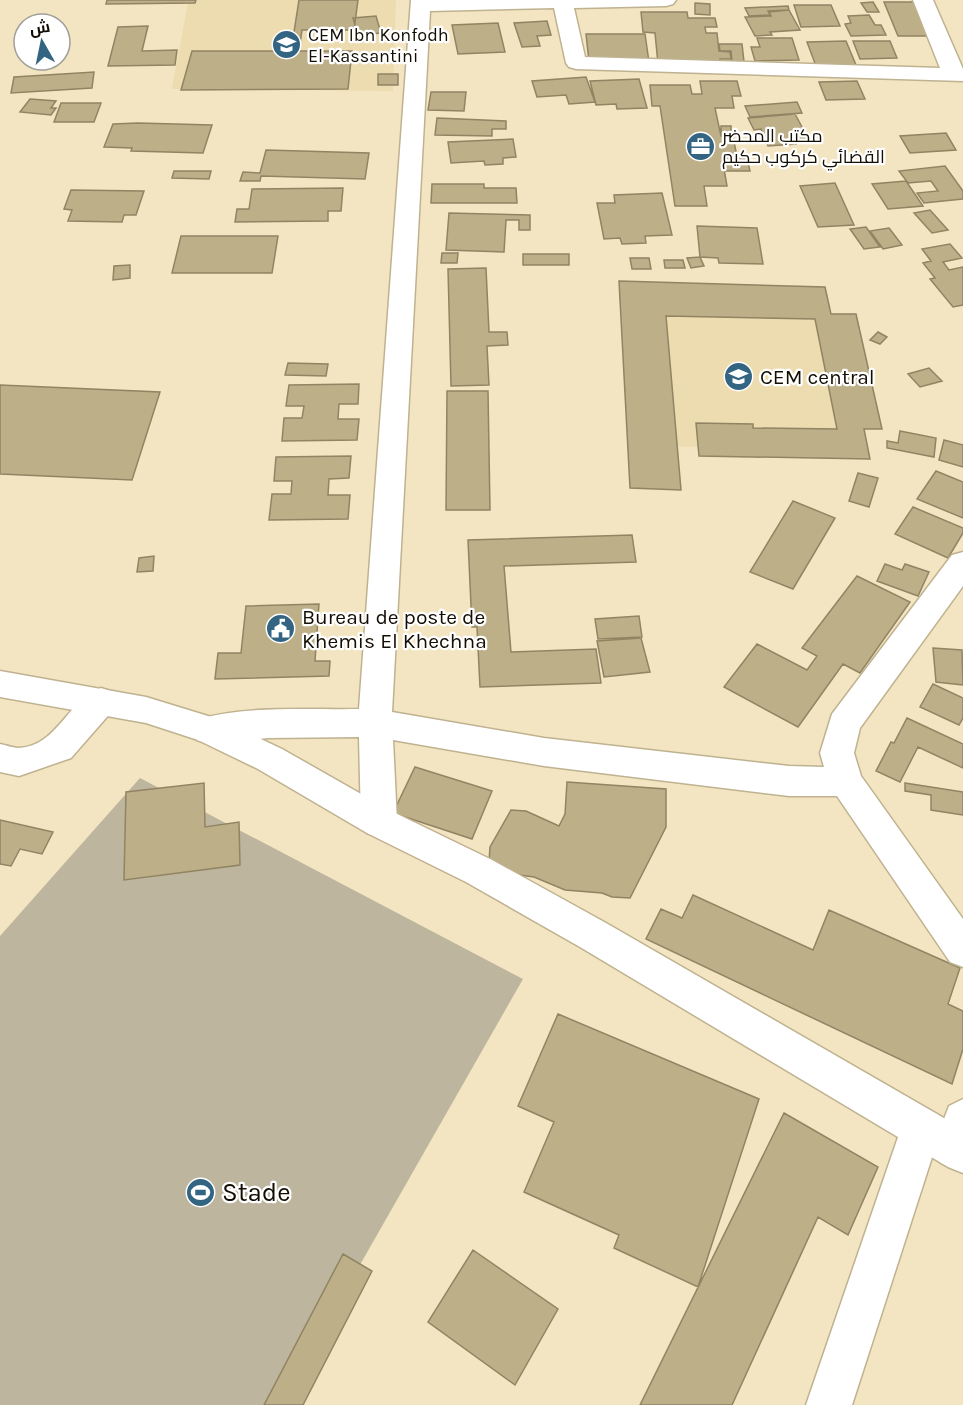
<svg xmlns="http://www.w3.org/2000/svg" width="963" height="1405" font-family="Karla,Cairo,sans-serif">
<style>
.built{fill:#ecdcb0}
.green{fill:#beb59e}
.building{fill:#bdaf88;stroke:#918463;stroke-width:1.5}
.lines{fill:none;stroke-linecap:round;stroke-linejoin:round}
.minor-casing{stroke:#bfb290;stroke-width:3}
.major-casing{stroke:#bfb290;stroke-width:3}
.minor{fill:#fff;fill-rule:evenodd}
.major{fill:#fff;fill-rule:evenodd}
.labels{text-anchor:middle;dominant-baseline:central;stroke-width:4.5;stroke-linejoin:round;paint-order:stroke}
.far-poi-label{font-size:18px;fill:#130e03;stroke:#fff;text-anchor:start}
.poi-label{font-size:21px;fill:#130e03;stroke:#fff;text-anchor:start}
.near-poi-label{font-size:26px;fill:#130e03;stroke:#fff;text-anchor:start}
</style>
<rect width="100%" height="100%" fill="#f3e5c1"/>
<path class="built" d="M101 0H396L393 91 172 89 188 2Z
M630 305 825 307 855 449 647 446Z"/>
<path class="green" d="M140 778 523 979 280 1405H0V936Z"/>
<path class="building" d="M107 0H196L195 3 106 4Z
M299 0H358L354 30H302L299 51H352L348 89 181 90 192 51H291Z
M873 2 879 12H867L861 3Z
M884 2H914L930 36H898Z
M695 3 710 4V15L695 14Z
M794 5H831L840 26 801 27Z
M788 6 789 10 768 11 770 15 749 16 745 8Z
M789 10 800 30 770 32 772 35 755 36 745 17 771 16 769 12Z
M641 12H687L688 18H715L717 27H705L706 33H717L719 51 730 52 731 59H720L721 65 658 64 655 33 643 32Z
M869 15 875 25H881L886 35 851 36 845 24 851 23 848 16Z
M376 16 381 33 358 35 353 18Z
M547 21 551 35 537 36 540 46 522 47 514 23Z
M498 23 505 52 458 54 452 25Z
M148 26 142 51 177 50 175 65 108 66 118 27Z
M586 34H645L649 62 589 61Z
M757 38H792L799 60 755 61 751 47H760Z
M846 41 856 65 816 66 807 42Z
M853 41H890L897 58 860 59Z
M719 44H742L744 62 732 61 731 51H720Z
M94 72 92 88 11 93 14 77Z
M378 74H398V85H378Z
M586 77 595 102 569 104 566 95 537 97 532 81Z
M639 79 647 108 617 109 616 104 596 105 590 81Z
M700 81H737L741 96H732L734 108H715L721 136H733L737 157H722L727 186H704L707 206H675L660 106H652L650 85H690L692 94H702Z
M857 81 865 99 826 100 819 82Z
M431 92H466L464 111 428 110Z
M30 99 56 101 51 108H56L51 115 20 112Z
M797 102 802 113 750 117 745 106Z
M61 103H101L94 122H54Z
M795 114 808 138 794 139 796 144 768 146 761 129 754 130 748 118Z
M437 118 506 121V129H492V136L435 135Z
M113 124 138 123 212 125 203 153 131 151 132 148 104 147Z
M721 126H731V135H721Z
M946 133 956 150 910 153 900 136Z
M513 139 516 157 503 158V164L485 165 484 161 451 163 448 142Z
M266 150 369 153 365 179 261 176 260 181H240L243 172 260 173Z
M723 158H747L750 171H726Z
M945 166 963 191V199L924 203 917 193 938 191 931 181 908 183 899 171Z
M174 171H211L209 179 172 178Z
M906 181 923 206 888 209 872 184Z
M835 183 854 225 818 227 800 186Z
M432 184H484V188H516L517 203H431Z
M343 188 341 211H328V221L235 222 237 209H249L252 189Z
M71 190 144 191 136 215H124L122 222 68 221 72 210 64 209Z
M662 193 672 235 645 236 646 243 622 244 620 238 604 239 597 203H615L614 195Z
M930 210 948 230 932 233 914 213Z
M449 213 530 215V230H519V220H506L504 252 446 250Z
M697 226 757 228 763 264 719 263 718 258 700 257Z
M866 227 880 247 864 249 850 229Z
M889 228 902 245 883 249 870 231Z
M181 236H278L272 273H172Z
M950 244 962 258 943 262 949 270 963 267V305L953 307 930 279 935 278 923 263 931 261 922 249Z
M442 253H458L457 263H441Z
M523 254H569V265H523Z
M700 257 704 266 691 268 687 258Z
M630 258H649L651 269H632Z
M664 260H683L685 268H665Z
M130 265V278L113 280 114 266Z
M486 268 489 332H507L508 345 487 346 489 385 451 386 448 269Z
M619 281 825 287 831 314H856L882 429H864L870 459 699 456 696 423 753 424V428L837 429 815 319 666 316 681 490 630 488Z
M878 332 887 337 880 344 870 340Z
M288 363 328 364 326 376 285 375Z
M929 368 942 381 920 387 908 374Z
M359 384 358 404H339L338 419H359L357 440 282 441 284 418H302L304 406H286L289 385Z
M0 385 160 392 132 480 0 474Z
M447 391H488L490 510H446Z
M900 431 936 438 934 457 887 448V441L898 443Z
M944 440 963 445V467L939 460Z
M351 456 349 478 329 479 328 495H350L348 519 269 520 272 494H291L292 481H274L276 457Z
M936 471 963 482V518L917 499Z
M858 473 878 478 869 507 849 501Z
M793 501 835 518 793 589 750 572Z
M913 507 963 528V533L948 558 895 534Z
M632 535 636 562 504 566 511 652 596 649 601 683 480 687 477 627H472L468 540Z
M154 556 153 571 137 572 139 558Z
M885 564 902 570 905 564 929 572 918 596 877 581Z
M857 576 910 602 860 673 843 664 798 727 724 687 757 644 807 670 817 656 802 648Z
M319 604 315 661H330L329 676 215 679 218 653H241L246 606Z
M639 616 642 637 598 639 595 619Z
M641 638 650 672 604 677 597 641Z
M933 648 962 650 963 685 936 682Z
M933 684 963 698V718L959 725 920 707Z
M907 718 963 744V768L918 747 900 782 876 771 891 742 894 743Z
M415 767 492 791 472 839 393 813Z
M567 782 666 789V827L630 898 612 897 602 893 565 890 534 877 519 875 489 862 490 847 511 810 526 811 559 826 565 814Z
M204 783 205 827 239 822 240 865 124 880 126 792Z
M905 783 963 792V815L931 810V795L905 791Z
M0 820 53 832 42 854 20 849 11 866 0 864Z
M693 895 813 950 829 910 960 968 948 1004 963 1011V1049L952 1084 646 939 661 909 682 918Z
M558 1014 759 1099 698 1287 614 1248 619 1235 524 1192 554 1122 518 1106Z
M784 1113 878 1167 848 1235 818 1217 732 1405H640Z
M473 1250 558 1309 515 1385 428 1322Z
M343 1254 372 1271 303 1405H264Z"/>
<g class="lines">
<defs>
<path id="minor" d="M411 0H676L673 4 666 6 574 8 585 57 940 68 913 0H933L963 69V81L576 69 569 67 566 63 554 8 430 11 392 712 544 738 789 766 824 767 820 753 832 714 952 555 963 552V586L860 728 854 753 861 776 963 919V967L950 962 837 796H789L544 766 393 740 397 822 391 833 379 837 367 833 361 822 359 737 268 738 209 744 197 740 192 730 197 720C243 705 311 710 359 709Z
M101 688 113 692 117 701 113 710 71 758 19 776 0 772V744C6 745 13 748 19 748 58 746 68 699 101 688Z
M963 1099V1166L956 1169 941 1163 935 1148 852 1405H806L906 1114 921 1108 936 1114 941 1127 949 1106Z"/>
<path id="major" d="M0 671 146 697 221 720 282 749 391 811 492 860 606 923 963 1129V1173L948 1167 580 947 466 882 367 833 258 769 198 740 146 723 0 697Z"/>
</defs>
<use href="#minor" class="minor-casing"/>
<use href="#major" class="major-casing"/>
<use href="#minor" class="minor"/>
<use href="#major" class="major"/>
</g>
<defs>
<symbol id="school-disc" viewBox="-11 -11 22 22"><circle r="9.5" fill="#336482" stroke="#fff"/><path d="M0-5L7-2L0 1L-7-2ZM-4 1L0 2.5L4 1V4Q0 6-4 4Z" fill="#fff"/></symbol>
<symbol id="office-disc" viewBox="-11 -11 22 22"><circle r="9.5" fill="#336482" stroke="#fff"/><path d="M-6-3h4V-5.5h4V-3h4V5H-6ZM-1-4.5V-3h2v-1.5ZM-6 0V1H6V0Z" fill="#fff"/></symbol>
<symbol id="civic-disc" viewBox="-11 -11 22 22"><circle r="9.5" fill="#336482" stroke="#fff"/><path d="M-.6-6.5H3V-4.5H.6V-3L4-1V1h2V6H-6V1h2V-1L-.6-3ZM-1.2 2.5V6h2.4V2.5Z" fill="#fff"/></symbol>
<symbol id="stadium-disc" viewBox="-11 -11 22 22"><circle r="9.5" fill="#336482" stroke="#fff"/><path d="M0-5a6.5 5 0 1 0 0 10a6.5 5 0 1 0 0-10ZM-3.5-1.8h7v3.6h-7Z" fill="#fff"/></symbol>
</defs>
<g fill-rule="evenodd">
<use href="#school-disc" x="270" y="28" width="33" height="33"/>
<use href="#office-disc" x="684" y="130" width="33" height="33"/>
<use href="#school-disc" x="722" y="360" width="33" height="33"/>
<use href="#civic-disc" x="264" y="612" width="33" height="33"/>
<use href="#stadium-disc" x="184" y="1176" width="33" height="33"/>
</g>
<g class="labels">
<g class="far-poi-label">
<text x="308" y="35">CEM Ibn Konfodh<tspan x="308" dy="21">El-Kassantini</tspan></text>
<text x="722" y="136">مكتب المحضر<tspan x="722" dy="21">القضائي كركوب حكيم</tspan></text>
</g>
<g class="poi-label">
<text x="760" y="377">CEM central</text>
<text x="302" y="617">Bureau de poste de<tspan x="302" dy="24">Khemis El Khechna</tspan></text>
</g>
<g class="near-poi-label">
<text x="222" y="1192">Stade</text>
</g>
</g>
<g transform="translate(42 42) rotate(351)"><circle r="28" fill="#ffffff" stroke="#a19f9a" stroke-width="1.5"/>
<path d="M0-4.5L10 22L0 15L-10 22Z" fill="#336482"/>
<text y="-9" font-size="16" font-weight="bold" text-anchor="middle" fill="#130e03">ش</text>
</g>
</svg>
